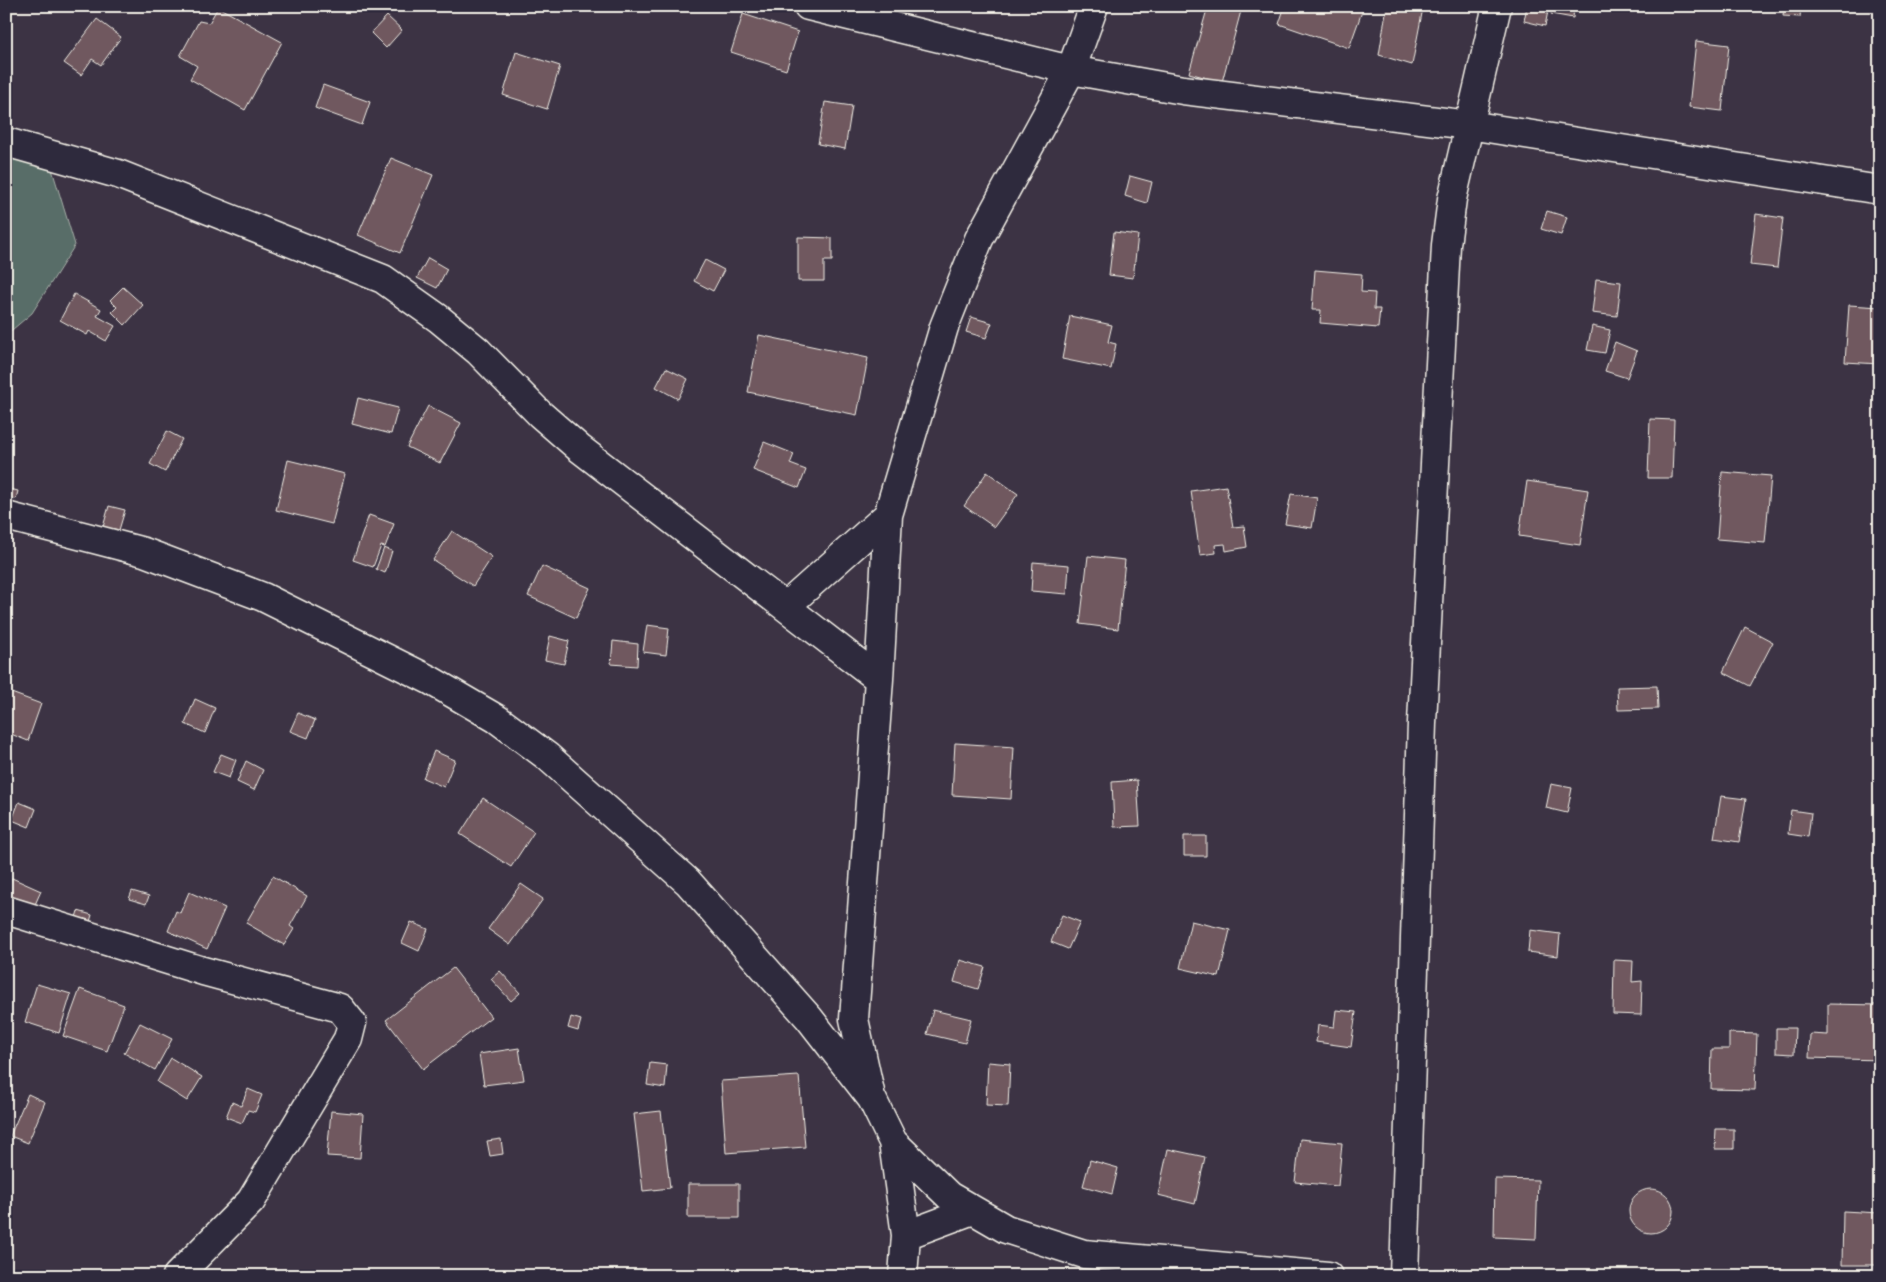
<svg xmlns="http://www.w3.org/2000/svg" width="1886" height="1282" font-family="'Shantell Sans',sans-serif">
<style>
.green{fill:#586d67;stroke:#a6afa8}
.building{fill:#6f585f;stroke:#f4f1e8}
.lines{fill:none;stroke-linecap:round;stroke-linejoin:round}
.minor-casing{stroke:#f4f1e8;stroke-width:31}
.minor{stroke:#2f2a3d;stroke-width:28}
</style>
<rect width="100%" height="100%" fill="#3c3344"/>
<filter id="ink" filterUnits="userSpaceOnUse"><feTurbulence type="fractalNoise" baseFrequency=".02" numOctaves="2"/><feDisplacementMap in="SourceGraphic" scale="10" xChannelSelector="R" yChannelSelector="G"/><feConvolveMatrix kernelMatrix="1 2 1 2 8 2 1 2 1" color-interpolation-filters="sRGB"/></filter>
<g filter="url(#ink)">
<path class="green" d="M6 155 51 166 75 245 32 313 6 335Z"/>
<path class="building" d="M424 6H436L434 11Z
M1208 6 1242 7 1222 82 1189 73Z
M1285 6H1364L1349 48 1279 24Z
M1387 6 1423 8 1412 65 1379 55Z
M1527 6H1549L1545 26 1524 21Z
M1553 6H1574L1573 18 1551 14Z
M1579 6H1601V10L1579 8Z
M1784 6H1801L1800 17 1783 16Z
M218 7 282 42 245 110 190 79 197 66 180 56 199 21 209 23Z
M743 14 798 32 786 70 731 52Z
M387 16 402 30 386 48 371 33Z
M97 19 121 37 101 65 92 59 81 75 64 63Z
M1696 41 1729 45 1722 111 1689 107Z
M516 52 560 66 547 109 503 95Z
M323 85 370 102 362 125 315 108Z
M825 102 852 106 845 149 818 144Z
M391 158 433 175 400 253 358 235Z
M1130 176 1152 182 1147 203 1125 196Z
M1547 211 1567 217 1561 235 1541 229Z
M1756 214 1783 218 1777 268 1750 265Z
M1114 232 1138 235 1133 278 1109 275Z
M798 237 832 238V261H824V281H798Z
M428 258 447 269 437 288 417 278Z
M705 260 724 270 713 291 694 281Z
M1315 270 1362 274 1361 292 1375 293 1374 309H1380L1378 328 1320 323 1321 310H1312Z
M1596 279 1621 282 1617 316 1592 313Z
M123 287 143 305 125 325 112 312 117 307 110 300Z
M74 294 101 309 97 316 115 326 106 341 89 331 87 335 60 320Z
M1849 305 1880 307V364L1845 362Z
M1070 316 1112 325 1108 342 1116 344 1111 369 1062 359Z
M971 317 992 323 986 338 966 332Z
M1592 326 1610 330 1605 353 1587 350Z
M759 335 868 358 857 415 748 392Z
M1615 342 1637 351 1627 378 1605 371Z
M666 368 688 379 678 399 656 387Z
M358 398 398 408 391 434 352 424Z
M428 406 461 423 440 463 407 447Z
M1650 419 1674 420 1672 478H1648Z
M167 431 182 439 165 472 150 464Z
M764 442 794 454 790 464 806 470 799 488 753 470Z
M288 460 345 474 332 524 276 510Z
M1880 468V481L1874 479Z
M987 472 1018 494 994 527 964 506Z
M1722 472 1771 476 1765 543 1717 539Z
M1527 481 1588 490 1580 545 1519 536Z
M1226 486 1233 527 1244 526 1247 547 1226 551 1225 544 1215 545 1216 553 1200 555 1191 491Z
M6 488 18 491 16 499 6 497Z
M1291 494 1317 498 1312 528 1285 524Z
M109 506 125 510 119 530 103 527Z
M369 515 394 524 385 547 381 546 373 567 353 560Z
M452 531 492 557 473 586 433 560Z
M384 548 392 551 385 573 376 569Z
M1088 556 1125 560 1118 629 1080 624Z
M1033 562 1069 565 1067 594 1031 591Z
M542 566 590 588 576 618 528 596Z
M647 625 669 628 666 655 643 652Z
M1745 627 1773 642 1750 686 1723 672Z
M550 636 569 641 564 664 545 660Z
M613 641 638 644 637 666 611 664Z
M1657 686 1658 709 1618 710 1617 687Z
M6 691 41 704 28 741 6 732Z
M195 699 215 708 205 733 185 724Z
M298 713 315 720 308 738 290 731Z
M955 743 1014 747 1011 799 952 795Z
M434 751 455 760 444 787 423 778Z
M221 754 236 760 229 778 213 772Z
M246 761 263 770 254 790 237 782Z
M1137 780 1140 826 1114 827 1112 782Z
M1551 784 1572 788 1567 813 1546 808Z
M1721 796 1746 799 1739 842 1714 838Z
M483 798 534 832 511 867 460 834Z
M19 802 36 809 29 827 12 820Z
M1791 810 1811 813 1808 837 1788 834Z
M1184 836H1206V856H1184Z
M273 876 307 896 290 926 294 929 284 945 246 923Z
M12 878 41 891 33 909 6 897Z
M521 884 543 899 510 945 488 929Z
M132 891 149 896 146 904 129 899Z
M189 892 225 908 207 949 168 931 176 911 180 913Z
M78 911 92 915 88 928 74 924Z
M1062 915 1080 922 1068 949 1051 942Z
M1191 921 1230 930 1219 977 1180 968Z
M411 922 428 929 419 951 402 943Z
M1530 930 1560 934 1558 956 1528 952Z
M960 960 985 967 978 989 954 982Z
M1614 960 1633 961 1632 982 1642 981 1641 1015 1613 1014Z
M453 968 491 1017 423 1069 386 1020Z
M500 971 520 993 511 1001 491 979Z
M37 984 71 994 59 1033 25 1022Z
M80 989 124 1005 107 1051 63 1036Z
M1828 1004 1880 1005V1060L1809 1058 1810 1034 1828 1035Z
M933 1010 971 1019 965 1043 927 1034Z
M1336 1010 1356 1012 1351 1047 1316 1042 1318 1025 1334 1027Z
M571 1017 581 1020 578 1031 568 1028Z
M140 1023 172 1039 155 1070 124 1053Z
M1776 1028H1795L1794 1054 1776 1053Z
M1729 1033 1757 1034 1755 1090 1711 1089 1712 1049H1729Z
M519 1048 524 1080 484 1085 479 1054Z
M171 1058 202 1077 187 1101 157 1082Z
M988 1062 1010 1064 1008 1106 986 1105Z
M650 1063 667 1065 665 1088 647 1085Z
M799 1076 805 1147 726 1153 721 1081Z
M248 1089 262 1095 255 1112 248 1110 242 1123 226 1117 232 1102 241 1106Z
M28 1094 45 1102 28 1143 10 1136Z
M331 1111 363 1114 360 1158 327 1156Z
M661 1111 670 1188 643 1191 634 1114Z
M1716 1129H1734V1149H1715Z
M501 1139 503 1154 490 1156 487 1141Z
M1300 1139 1342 1143 1338 1186 1295 1182Z
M1168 1149 1205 1157 1195 1204 1158 1195Z
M1090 1160 1118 1168 1112 1194 1083 1186Z
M1495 1179 1538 1180 1536 1239 1494 1237Z
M688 1184H739V1218H688Z
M1629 1211a22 22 0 1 1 44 0a22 22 0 1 1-44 0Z
M1843 1211 1880 1213V1265H1842Z"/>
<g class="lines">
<defs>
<path id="minor" d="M808 6 1071 70 1183 90 1469 125 1880 190
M6 142 118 174 383 279 438 318 478 351 540 414 579 448 879 679
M6 516 144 552 263 597 430 680 497 719 548 757 688 882 809 1018 872 1099 893 1142 949 1196 1006 1229 1084 1254 1328 1276
M786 606 888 515
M6 910 203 971 340 1008 352 1023 348 1039 251 1201 177 1276
M870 1092 854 1019 879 679 888 515 944 327 979 239 1071 70 1094 6
M893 1142 906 1235 903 1276
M906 1235 973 1210
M1404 1276 1422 723 1446 245 1452 199 1497 6"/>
</defs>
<use href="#minor" class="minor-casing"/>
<use href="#minor" class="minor"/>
</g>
</g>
<rect width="1886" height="1282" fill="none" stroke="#2f2a3d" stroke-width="25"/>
<rect x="12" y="12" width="1861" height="1257" fill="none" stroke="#f4f1e8" stroke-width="2" filter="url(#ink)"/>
</svg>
